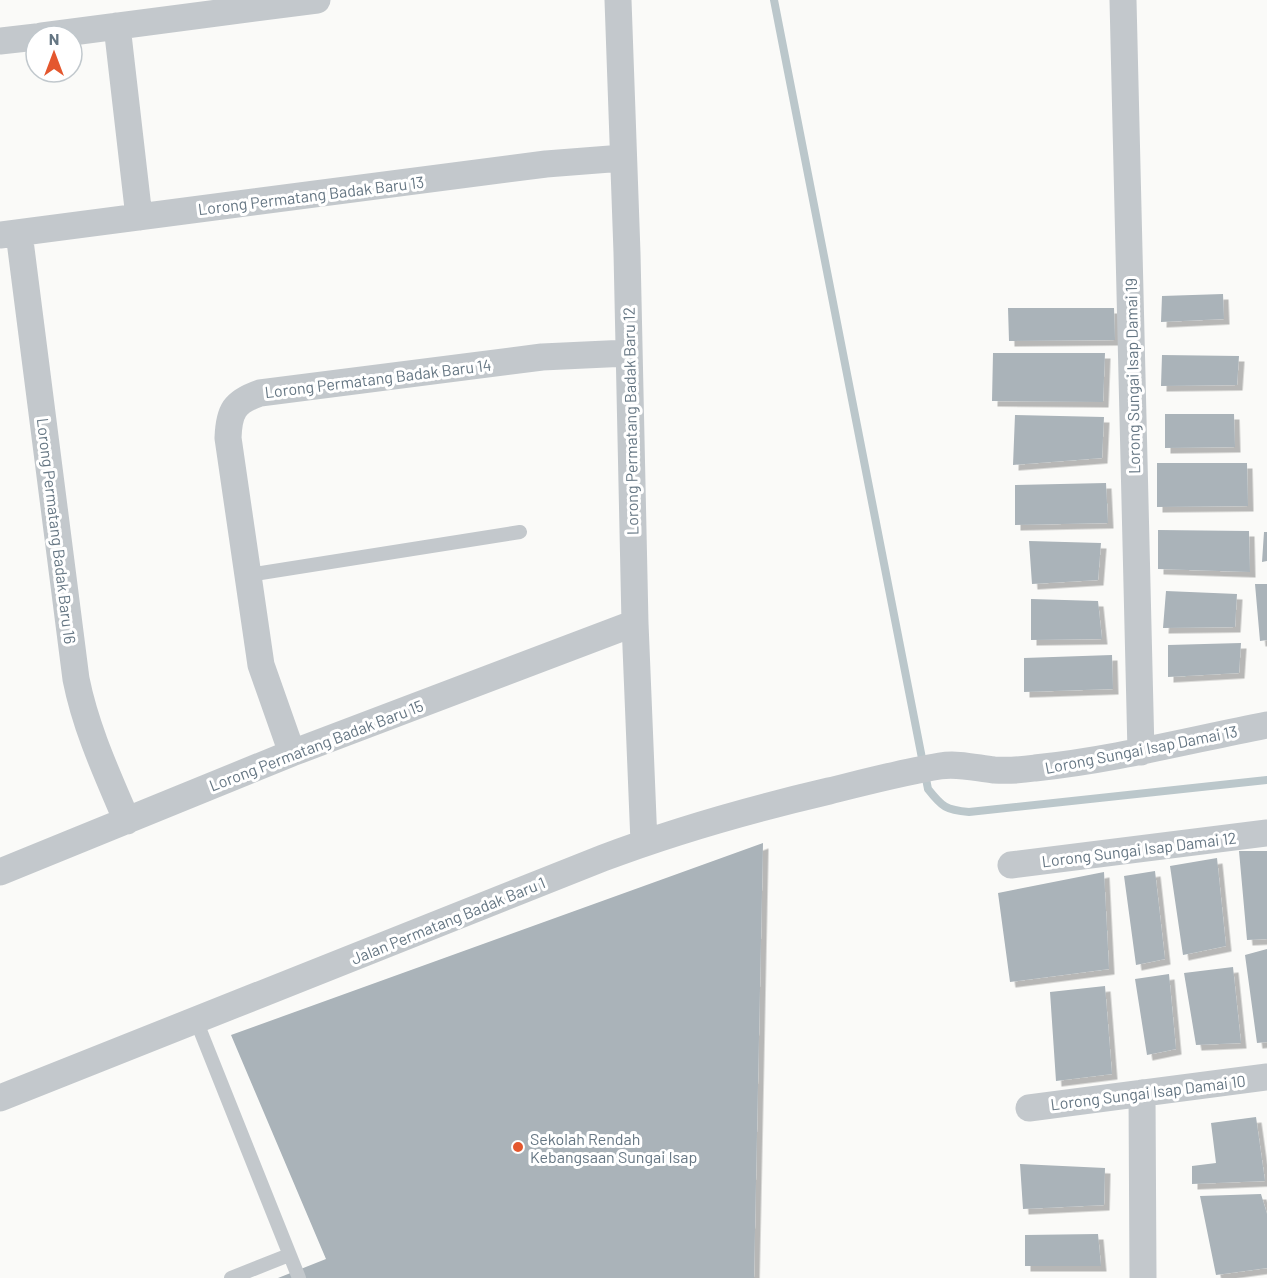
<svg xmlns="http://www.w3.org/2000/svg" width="1267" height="1278" font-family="Barlow,sans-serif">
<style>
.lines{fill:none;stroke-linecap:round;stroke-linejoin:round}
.stream{stroke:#bbc7cb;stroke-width:8}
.building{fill:#aab3b9;filter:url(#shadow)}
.service{stroke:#c3c8cc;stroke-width:14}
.minor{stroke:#c3c8cc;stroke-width:27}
.poi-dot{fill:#e4572e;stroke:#fff;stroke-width:2}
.labels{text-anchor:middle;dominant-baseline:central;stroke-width:6;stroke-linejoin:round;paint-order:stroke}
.street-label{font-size:16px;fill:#657683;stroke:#fff}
.poi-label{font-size:16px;fill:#657683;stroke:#fff;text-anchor:start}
</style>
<defs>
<filter id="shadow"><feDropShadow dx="5.5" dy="5.5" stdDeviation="0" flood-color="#0004"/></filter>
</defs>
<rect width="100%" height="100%" fill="#fafaf8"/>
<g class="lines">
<path class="stream" d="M774 0 928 789C942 807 946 810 969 812L1267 780"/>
</g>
<path class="building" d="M1223 294 1224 319 1161 322 1162 296Z
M1008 308H1114L1115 340 1009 341Z
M993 353H1105L1103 402 992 401Z
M1162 355 1239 356 1237 385 1161 386Z
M1165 414H1234L1235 447 1165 448Z
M1015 415 1104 417 1102 458 1013 465Z
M1157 463H1247L1248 506 1157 507Z
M1106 483 1108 523 1015 525V485Z
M1158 530 1249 531 1250 572 1158 569Z
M1264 532H1267V561L1262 562Z
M1029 541 1101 543 1098 580 1032 584Z
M1255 584H1267V640L1260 641Z
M1166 591 1237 594 1235 627 1163 628Z
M1031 599 1098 601 1102 639 1031 640Z
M1241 643 1239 673 1168 677V645Z
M1112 655 1113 689 1024 692V658Z
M763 843 754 1278H278L326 1259 231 1035Z
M1239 851H1267V939L1247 940Z
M1217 858 1226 946 1183 955 1170 866Z
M1155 871 1165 959 1136 965 1124 876Z
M1104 872 1109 969 1010 982 998 893Z
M1267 949V1042L1257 1043 1245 955Z
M1233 967 1241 1043 1196 1045 1184 973Z
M1169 974 1176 1049 1147 1055 1135 979Z
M1105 986 1112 1074 1056 1081 1050 992Z
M1256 1117 1265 1181 1192 1184V1166L1216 1163 1211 1123Z
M1020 1164 1105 1168 1104 1205 1023 1209Z
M1261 1194 1267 1214V1268L1216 1275 1200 1196Z
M1098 1234 1101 1266H1025V1235Z"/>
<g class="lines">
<path class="service" d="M248 575 520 532
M196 1020 299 1278
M231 1278 289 1255"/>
<path class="minor" d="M618 0 627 253 635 623 644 843
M1123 0 1141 752
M117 26 139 217
M42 36 317 0
M0 41 36 37
M19 233 76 679C86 729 107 774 127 821
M0 235 546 164 623 158
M292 753 261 665 228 438C229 411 234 402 260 393L542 357 628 353
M1011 865 1267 833
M0 872 292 753 635 623
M1142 1093 1143 1278
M0 1098 603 858C677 830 752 809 829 791 866 782 903 772 940 766 958 763 976 768 994 770 1008 771 1021 770 1035 768 1113 760 1190 740 1267 725
M1029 1108 1267 1077"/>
</g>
<circle class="poi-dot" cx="518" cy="1147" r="6"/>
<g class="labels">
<g class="street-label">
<text transform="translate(311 195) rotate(-7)">Lorong Permatang Badak Baru 13</text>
<text transform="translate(1132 376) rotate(-91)">Lorong Sungai Isap Damai 19</text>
<text transform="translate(378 378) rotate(-7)">Lorong Permatang Badak Baru 14</text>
<text transform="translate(630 421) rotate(-91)">Lorong Permatang Badak Baru 12</text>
<text transform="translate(57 531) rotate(83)">Lorong Permatang Badak Baru 16</text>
<text transform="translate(316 745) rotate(-21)">Lorong Permatang Badak Baru 15</text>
<text transform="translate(1141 749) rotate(-11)">Lorong Sungai Isap Damai 13</text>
<text transform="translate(1139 849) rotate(-7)">Lorong Sungai Isap Damai 12</text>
<text transform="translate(448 920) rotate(-22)">Jalan Permatang Badak Baru 1</text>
<text transform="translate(1148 1092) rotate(-7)">Lorong Sungai Isap Damai 10</text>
</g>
<g class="poi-label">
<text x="530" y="1138">Sekolah Rendah<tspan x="530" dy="18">Kebangsaan Sungai Isap</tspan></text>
</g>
</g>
<g transform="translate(54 54)"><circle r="28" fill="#ffffff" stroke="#c1c8cd" stroke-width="1.5"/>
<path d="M0-4.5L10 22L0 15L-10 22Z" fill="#e4572e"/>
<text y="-9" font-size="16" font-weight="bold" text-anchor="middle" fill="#657683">N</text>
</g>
</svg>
